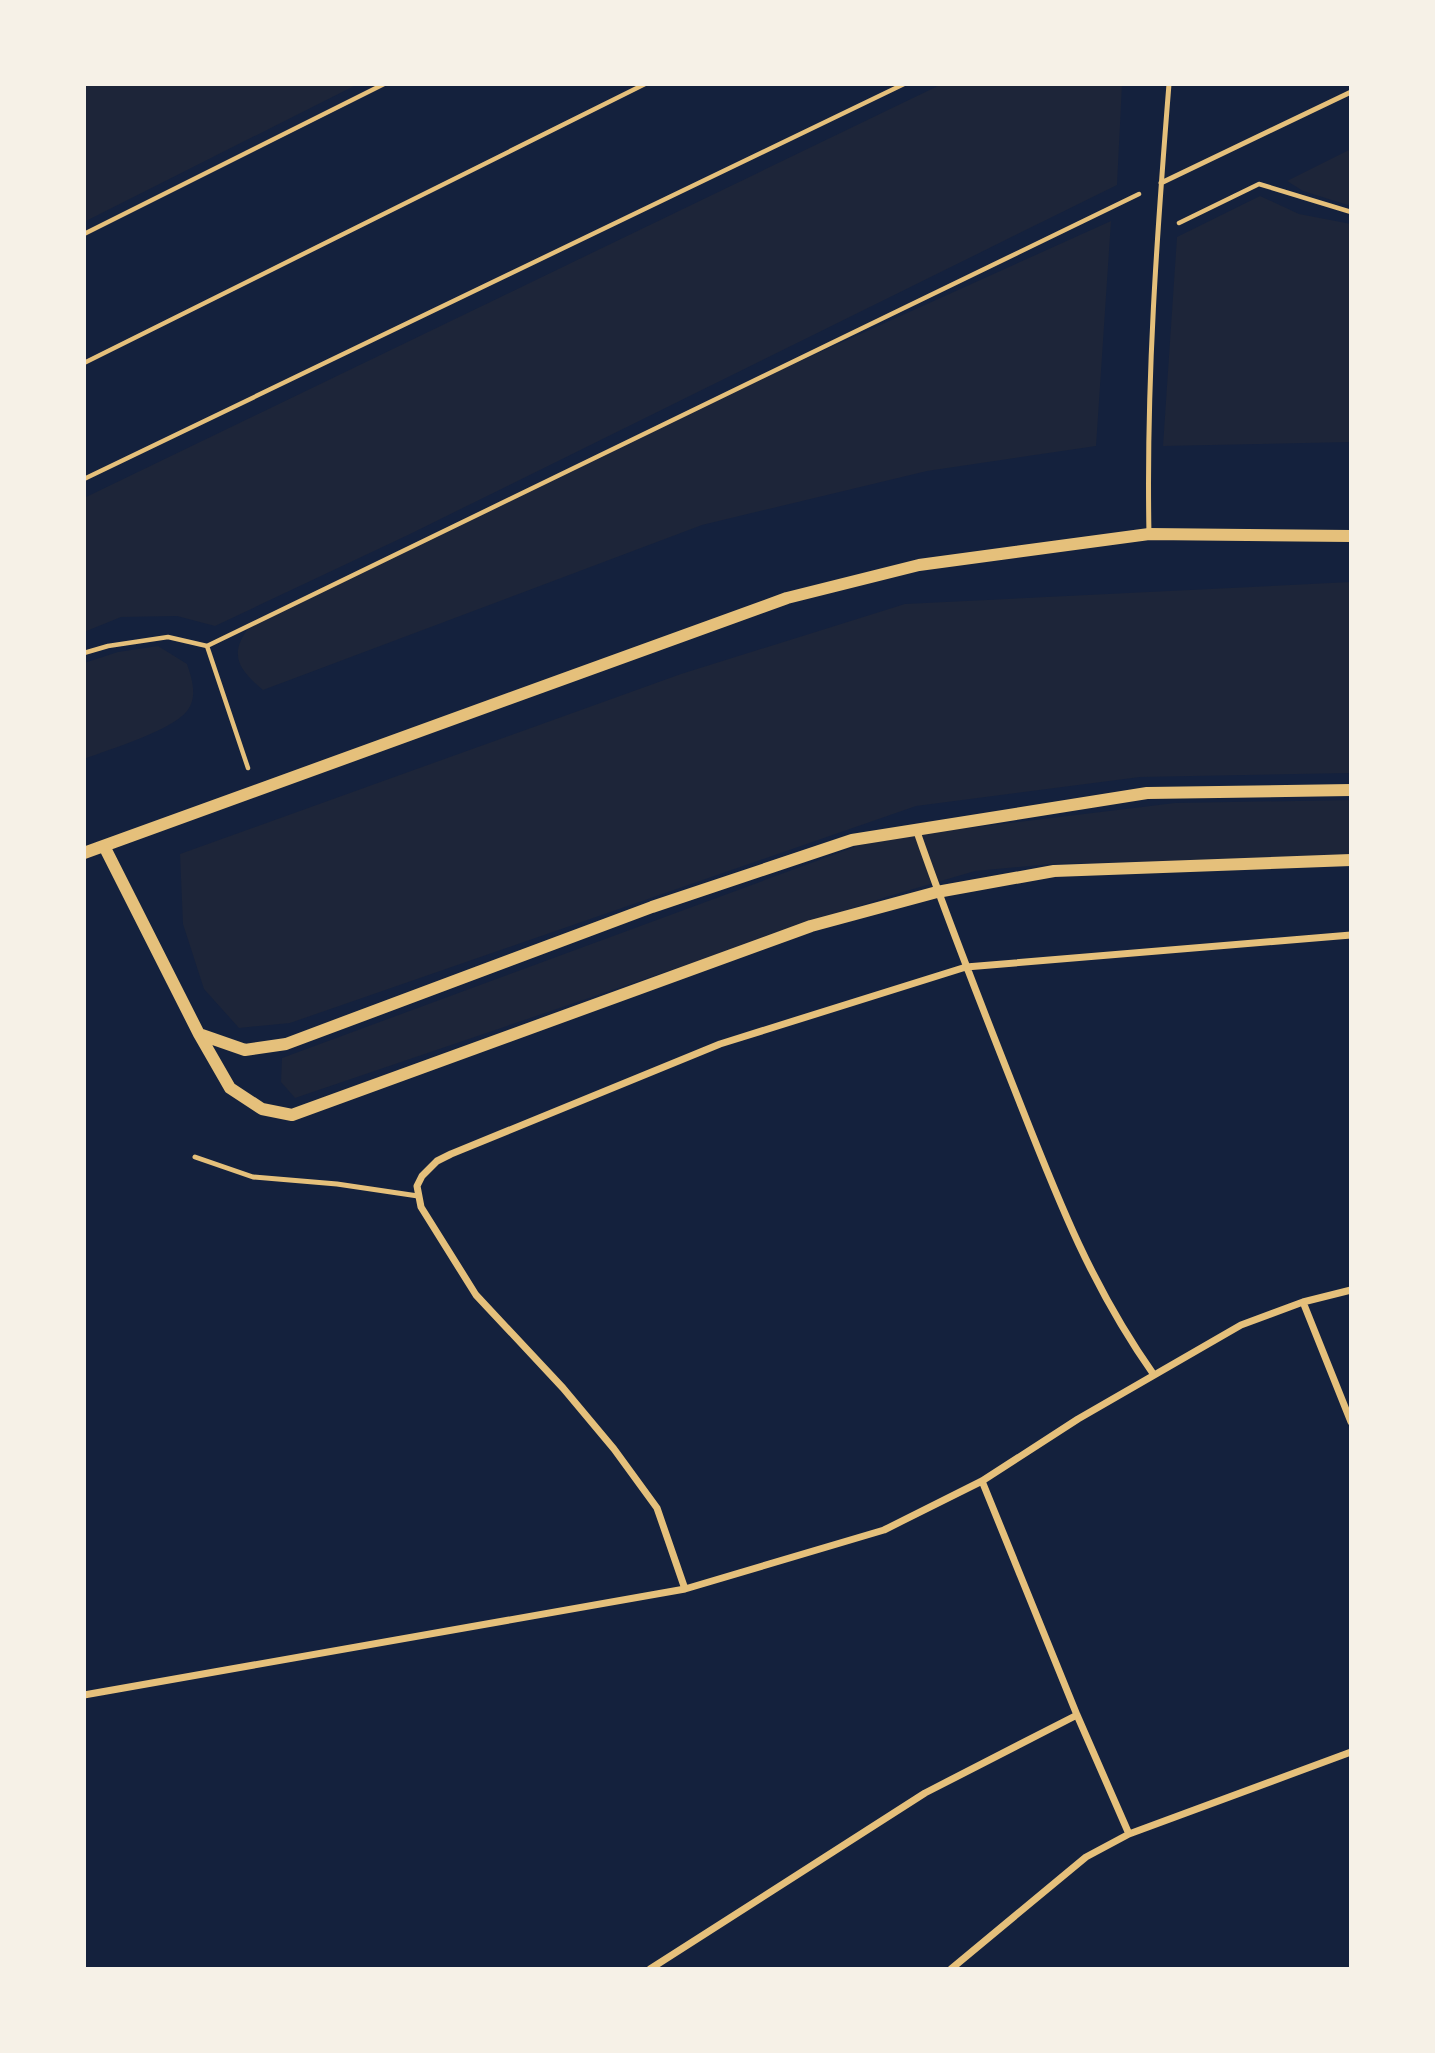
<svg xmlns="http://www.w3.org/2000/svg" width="1435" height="2053" font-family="Jost,sans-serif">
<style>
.green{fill:#1d2539}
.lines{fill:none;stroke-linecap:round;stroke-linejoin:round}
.path{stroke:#e5c07b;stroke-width:4.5}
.service{stroke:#e5c07b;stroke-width:5}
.minor{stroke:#e5c07b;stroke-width:7}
.tertiary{stroke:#e5c07b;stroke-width:12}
</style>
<rect width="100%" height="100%" fill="#14213d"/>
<path class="green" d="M84 84H358L84 222Z
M942 84H1122L1117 185 408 535 215 626 177 616 121 617 84 632V498Z
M1351 149V206L1303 191 1287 181Z
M1260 196 1299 214 1351 224V442L1163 446 1177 237Z
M1111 221 1096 446 927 471 702 525 263 690C238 669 228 654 250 626L734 391Z
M1351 582V773L1140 777 916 806 290 1023 239 1028 204 989 183 924 180 854 681 674 905 604Z
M158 646 187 664C192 679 198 697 187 711 171 731 110 749 84 759V663L118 652Z
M1351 800V857L1052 864 975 871 886 897 295 1098 281 1082 282 1058 860 845 927 833 1175 803Z"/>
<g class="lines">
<path class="path" d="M1179 223 1259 184 1351 212
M84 234 384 84
M84 363 645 84
M84 479 904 84
M207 646 248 768
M84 653 108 646 168 637 207 646 1139 194"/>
<path class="service" d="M1161 183 1351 92
M1149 534C1146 383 1157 234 1169 84
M195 1157 253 1177 337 1184 418 1196"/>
<path class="minor" d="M916 829C946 916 980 1002 1014 1088 1055 1192 1089 1283 1154 1375
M1303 1302 1351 1422
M982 1481 1077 1715 1129 1834
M685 1589 657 1508 614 1449 563 1388 476 1295 421 1207 417 1186 422 1176 437 1161 451 1154 720 1044 966 967 1351 935
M84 1695 685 1589 884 1530 982 1481 1078 1419 1241 1325 1303 1302 1351 1290
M650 1969 925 1793 1077 1715
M951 1969 1086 1857 1129 1834 1351 1752"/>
<path class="tertiary" d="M104 846 199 1034 230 1088 262 1109 292 1115 811 926 937 892 1054 871 1351 860
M84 853 787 598 919 565 1149 534 1351 536
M199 1034 245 1050 286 1044 652 907 852 840 1147 793 1351 790"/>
</g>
<rect width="1435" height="2053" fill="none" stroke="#f6f1e7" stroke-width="172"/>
</svg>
